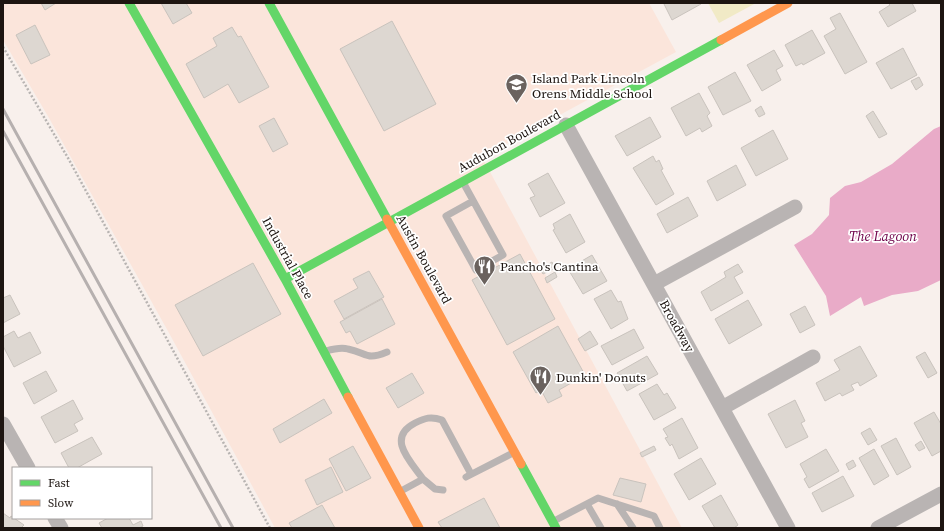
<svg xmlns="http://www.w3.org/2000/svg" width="944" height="531" font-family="'Source Serif 4',serif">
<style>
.built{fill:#fbe5db}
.green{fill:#f1eac6}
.water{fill:#e9abc8}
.building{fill:#ddd7d1;stroke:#c9c3bd}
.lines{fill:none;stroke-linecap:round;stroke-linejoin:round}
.path{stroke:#b8b4b2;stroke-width:2.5;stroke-dasharray:2 2;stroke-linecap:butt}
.lane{stroke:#b9b4b3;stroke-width:7}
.street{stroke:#b9b4b3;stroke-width:15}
.fast{stroke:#63d668;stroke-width:9}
.slow{stroke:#ff974d;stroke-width:9}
.rail{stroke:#b6b0af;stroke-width:3}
.labels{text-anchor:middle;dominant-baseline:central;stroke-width:3.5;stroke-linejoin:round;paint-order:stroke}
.poi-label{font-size:13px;fill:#1d1511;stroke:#fff;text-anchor:start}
.street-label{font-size:13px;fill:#1d1511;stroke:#fff}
.water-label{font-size:14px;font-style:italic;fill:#6e0149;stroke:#fff}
</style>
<rect width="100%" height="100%" fill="#f8f0ec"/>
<path class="built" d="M3 3H129L418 528H275L169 333 49 118 3 40Z
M131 3H649L676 52 482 157 682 528H424Z"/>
<path class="green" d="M708 3H756L719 23Z"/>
<path class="water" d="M941 126V280L918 291 892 295 864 306 861 297 830 316 826 296 794 245 812 234 829 215 830 198 845 186 861 182 892 164 934 129Z"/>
<path class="building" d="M41 3H56L45 10Z
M161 3H186L192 13 173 24Z
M667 3H701V4L672 20 664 4Z
M888 3H912L916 11 888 27 879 12 890 5Z
M840 13 867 62 845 74 824 36 836 29 830 18Z
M392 21 436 104 384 131 340 49Z
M35 25 50 55 31 64 16 35Z
M232 27 238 37 241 36 269 87 239 103 228 84 204 98 186 64 217 46 213 38Z
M812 30 825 53 803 65 802 63 796 66 785 45Z
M903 48 917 75 891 89 876 63Z
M774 50 783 66 776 70 781 80 762 91 747 65Z
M735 72 751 101 723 115 708 87Z
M919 77 923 85 916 90 911 81Z
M699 93 710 113 707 116 712 126 702 132 700 128 686 136 671 108Z
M761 106 765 114 759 117 755 110Z
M873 111 887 134 879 138 866 116Z
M650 117 661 137 627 156 615 136Z
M274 118 288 144 273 152 259 126Z
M773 130 788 159 756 176 741 148Z
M653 156 656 162 659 160 663 169 661 170 674 194 656 205 633 168Z
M736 165 746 185 717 201 707 181Z
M548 173 565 203 540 217 530 198 535 196 528 184Z
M688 197 698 216 667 233 657 214Z
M570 214 585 242 566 253 553 230 555 229 553 224Z
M520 254 555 319 507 345 472 280Z
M592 255 607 281 583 294 568 269Z
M552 262 555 268 543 274 540 269Z
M253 263 281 314 203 356 175 305Z
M738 264 743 272 734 277 743 293 711 311 701 292 726 277 724 272Z
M369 271 384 297 344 319 334 301 358 288 353 279Z
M555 272 557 277 547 283 545 278Z
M611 290 618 302 621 301 628 319 611 329 594 299Z
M10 295 20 314 3 323V298Z
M382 299 395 324 357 344 350 331 346 333 340 322Z
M748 300 762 325 729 344 715 319Z
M805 306 815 325 800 333 790 314Z
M558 326 585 375 559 390 562 396 548 403 541 390 536 393 513 352Z
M634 329 644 348 612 365 601 346Z
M14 331 18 338 30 332 41 353 14 367 3 346V337Z
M590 331 598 344 585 351 578 339Z
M860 346 877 376 860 386 858 382 851 385 854 390 842 396 840 393 825 401 816 383 840 370 834 360Z
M925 352 937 373 928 378 916 357Z
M647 356 658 374 627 391 617 373Z
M46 371 57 391 34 404 23 383Z
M412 373 424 393 398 408 386 388Z
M657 384 664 395 667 393 676 408 654 420 639 394Z
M324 399 332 413 280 443 273 429Z
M73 400 83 419 74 424 78 431 55 443 41 417Z
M795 400 805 421 801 423 808 437 786 448 768 414Z
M934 412 941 424V451L932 456 914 423Z
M682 418 698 448 679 459 672 444 670 446 665 438 668 437 663 429Z
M870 428 877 440 868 445 861 433Z
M92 437 102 454 77 468H69L61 453Z
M896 438 911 467 897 475 881 446Z
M921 441 925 448 919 451 915 445Z
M353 446 371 478 346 491 329 459Z
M654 446 656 450 642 457 640 453Z
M826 449 839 471 809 488 804 479 807 477 800 464Z
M874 449 889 476 874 485 859 458Z
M701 458 716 484 689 500 674 474Z
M853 460 856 466 849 470 846 464Z
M331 467 343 492 317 505 305 480Z
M843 476 854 496 822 512 812 493Z
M620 478 646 484 641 502 613 495Z
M721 495 738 525 734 528H715L702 506Z
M484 498 500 528H442L438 522Z
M322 505 335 528H292L289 523Z
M3 513 10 518 11 516 24 525 21 528H3Z
M108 518H129L133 525 141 521 143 526 139 528H102L99 523Z"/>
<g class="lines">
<path class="path" d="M3 47 68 158 270 528"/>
<path class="lane" d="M464 184 503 255 476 270 446 216 473 201
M326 351C333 349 341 347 348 349 368 353 365 361 387 352
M466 477 513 453
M423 479C410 461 386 438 415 423 425 418 431 416 442 420L471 474
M401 491 423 479 435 489 443 490
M587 504 601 528
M617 504 633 528
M554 521 598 498 654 516 660 528"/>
<path class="street" d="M566 125 788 528
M654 284 795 207
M722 408 813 357
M3 424 28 468
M55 518 61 528
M878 528 941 494"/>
<path class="fast" d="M129 3 285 279 348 397
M269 3 387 219
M285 279 721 40
M521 464 556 528"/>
<path class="slow" d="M721 40 788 3
M387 219 521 464
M348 397 419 528"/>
<path class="rail" d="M3 109 233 528
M3 131 221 528"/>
</g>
<defs>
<symbol id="school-pin" viewBox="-11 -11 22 30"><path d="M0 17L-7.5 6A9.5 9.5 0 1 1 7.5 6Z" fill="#6a625e" stroke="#fff"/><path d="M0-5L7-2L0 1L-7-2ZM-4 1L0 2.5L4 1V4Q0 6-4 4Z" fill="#fff"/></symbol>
<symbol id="restaurant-pin" viewBox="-11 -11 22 30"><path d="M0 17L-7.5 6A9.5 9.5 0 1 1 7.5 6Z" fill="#6a625e" stroke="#fff"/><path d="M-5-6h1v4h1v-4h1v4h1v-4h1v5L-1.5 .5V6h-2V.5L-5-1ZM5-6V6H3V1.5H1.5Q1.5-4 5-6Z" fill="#fff"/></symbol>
</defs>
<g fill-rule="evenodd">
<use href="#school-pin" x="504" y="72" width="25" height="34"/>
<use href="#restaurant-pin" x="472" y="254" width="25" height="34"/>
<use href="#restaurant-pin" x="528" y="364" width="25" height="34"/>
</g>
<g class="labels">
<g class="poi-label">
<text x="532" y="78">Island Park Lincoln<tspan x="532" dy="15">Orens Middle School</tspan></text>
<text x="500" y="266">Pancho's Cantina</text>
<text x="556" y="377">Dunkin' Donuts</text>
</g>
<g class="street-label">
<text transform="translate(509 141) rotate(-29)">Audubon Boulevard</text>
<text transform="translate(288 258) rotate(61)">Industrial Place</text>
<text transform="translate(424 259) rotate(61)">Austin Boulevard</text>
<text transform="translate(677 326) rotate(61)">Broadway</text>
</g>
<g class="water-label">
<text x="883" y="236">The Lagoon</text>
</g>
</g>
<rect width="944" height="531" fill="none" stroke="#1d1511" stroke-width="8"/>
<rect x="12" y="467" width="140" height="52" fill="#ffffff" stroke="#a5a1a0"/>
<rect x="20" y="480" width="20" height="6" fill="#63d668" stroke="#a5a1a0"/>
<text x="48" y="487" font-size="12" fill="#1d1511">Fast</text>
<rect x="20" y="500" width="20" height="6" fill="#ff974d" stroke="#a5a1a0"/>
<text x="48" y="507" font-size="12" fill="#1d1511">Slow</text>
</svg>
